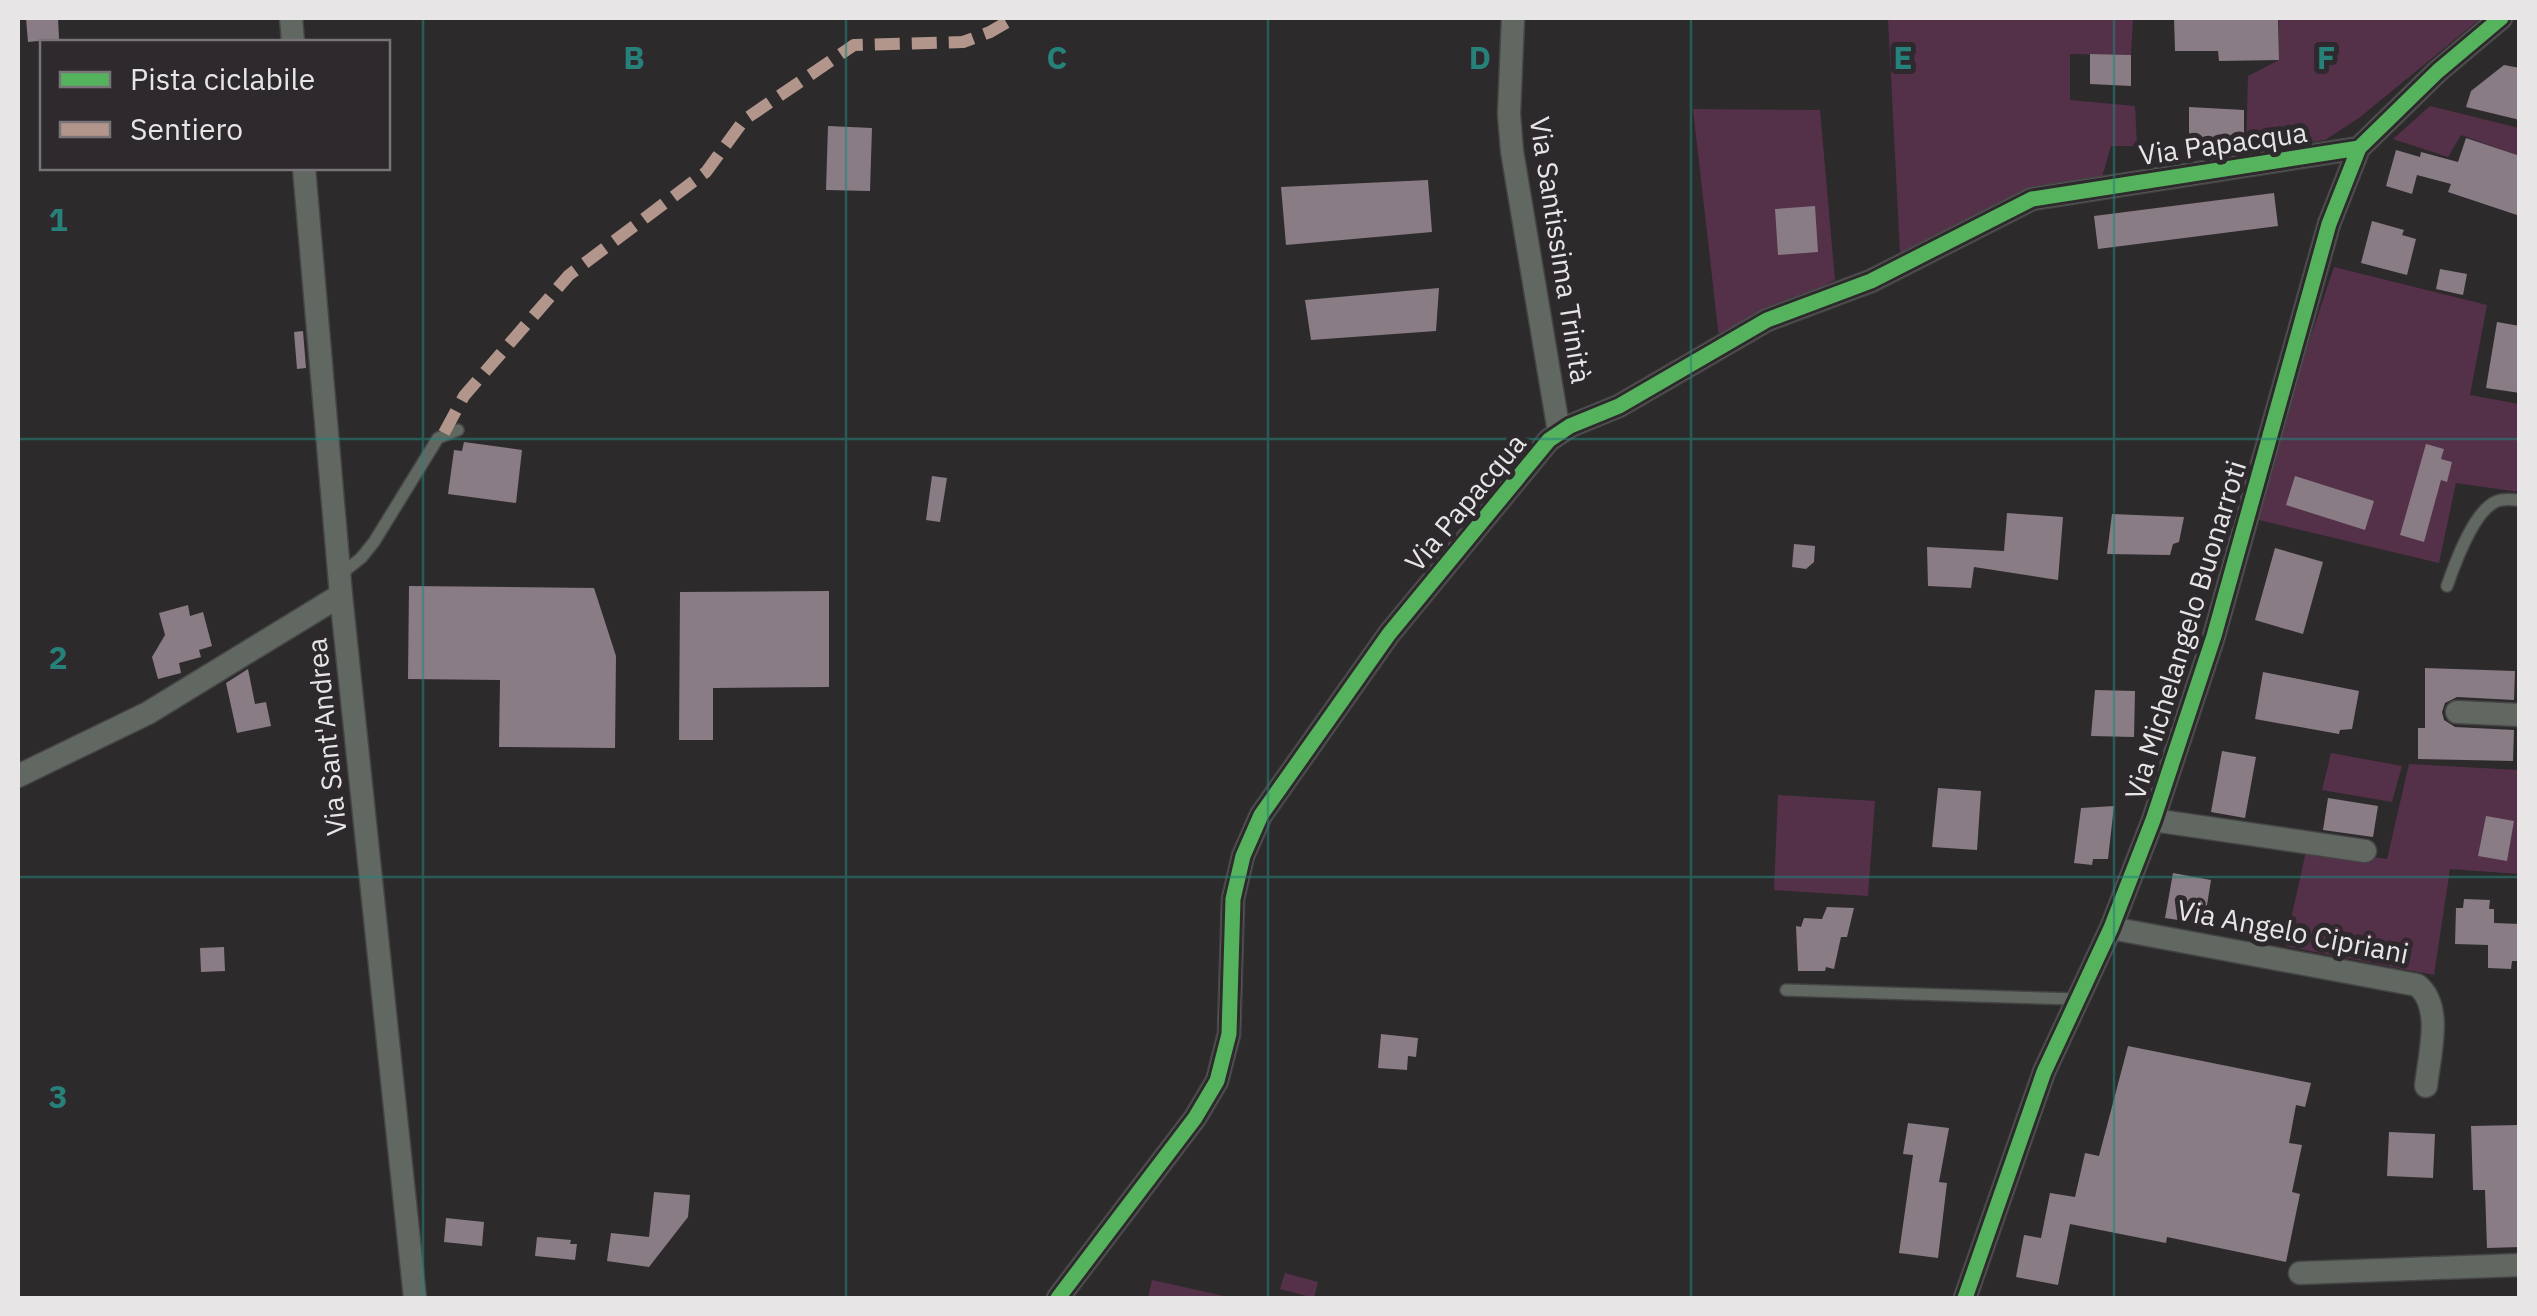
<svg xmlns="http://www.w3.org/2000/svg" width="2537" height="1316" font-family="'IBM Plex Sans',sans-serif">
<style>
.green{fill:#553049}
.building{fill:#897c85}
.lines{fill:none;stroke-linecap:round;stroke-linejoin:round}
.service-casing{stroke:#464546;stroke-width:14}
.minor-casing{stroke:#464546;stroke-width:25}
.service{stroke:#616862;stroke-width:11}
.minor{stroke:#616862;stroke-width:22}
.quiet{stroke:#b2968c;stroke-width:12;stroke-dasharray:25 12;stroke-linecap:butt}
.cycleway-casing{stroke:#2e292c;stroke-width:21}
.cycleway{stroke:#56b35d;stroke-width:15}
.grid{fill:none;stroke:#25817a;stroke-width:2.5;stroke-opacity:0.55}
.labels{text-anchor:middle;dominant-baseline:central;stroke-width:10;stroke-linejoin:round;paint-order:stroke}
.street-label{font-size:28px;fill:#e8e5e7;stroke:#2e292c}
.grid-label{font-size:32px;text-anchor:middle;font-weight:bold;fill:#25817a;stroke:#2e292c;stroke-width:10;stroke-linejoin:round;paint-order:stroke}
</style>
<rect width="100%" height="100%" fill="#2d2a2c"/>
<path class="green" d="M1888 18H2133L2131 55 2070 54V100L2135 106 2137 146H2111L2102 177 1900 253Z
M2279 18H2481L2359 118 2325 140 2246 152 2248 76 2279 60Z
M2430 106 2519 128V156L2461 135 2448 157 2393 139Z
M1693 109 1820 110 1835 280 1719 338Z
M2334 267 2487 305 2470 395 2519 404V492L2456 483 2439 563 2259 520 2291 396Z
M2331 753 2402 766 2392 802 2322 790Z
M2409 764 2519 770V874L2450 869 2434 975 2285 946 2307 847 2387 859Z
M1778 795 1875 801 1868 896 1774 890Z
M1285 1273 1318 1282 1314 1298 1280 1289Z
M1152 1280 1233 1298H1148Z"/>
<path class="building" d="M26 18H58L59 39 28 42Z
M2174 18H2278L2279 60 2219 61 2218 51H2175Z
M2090 54 2131 55V86L2090 84Z
M2504 65 2520 68V120L2466 107 2471 91Z
M2189 107 2244 110V143L2210 141V146H2189Z
M828 126 872 128 870 191 826 190Z
M2466 138 2520 156V216L2448 192 2451 184 2417 175 2412 194 2386 186 2396 150 2420 157 2421 152 2458 162Z
M1428 180 1432 232 1286 245 1281 187Z
M2274 193 2278 226 2098 249 2094 216Z
M1815 206 1818 252 1778 255 1775 209Z
M2372 221 2404 230 2402 235 2416 239 2407 275 2361 263Z
M2440 269 2467 274 2463 295 2436 289Z
M1439 288 1436 331 1311 340 1305 300Z
M2497 322 2520 326V393L2486 388Z
M303 331 306 368 297 369 294 332Z
M464 442 522 450 516 503 448 494 454 450 462 451Z
M2426 444 2444 449 2441 459 2452 462 2447 482 2441 480 2424 542 2400 535Z
M932 476 947 478 940 522 926 520Z
M2295 476 2374 501 2365 530 2286 505Z
M2007 513 2063 517 2058 580 1974 567 1971 588 1928 586 1927 547 2004 551Z
M2112 514 2184 517 2179 542 2173 544 2170 555 2107 554Z
M1794 544 1815 546 1814 562 1806 569 1792 567Z
M2275 548 2323 562 2303 634 2255 620Z
M409 586 594 588 616 656 615 748 499 747 500 680 408 679Z
M829 591V687L713 688V740H679L680 592Z
M188 605 190 616 203 612 212 646 199 650 201 657 179 663 181 673 158 679 152 657 165 635 159 613Z
M2425 668 2515 671 2514 700 2457 697 2445 703 2442 712 2444 720 2455 727 2514 730 2513 761 2418 759V728H2425Z
M248 669 255 704 266 702 271 726 237 733 226 683Z
M2263 672 2359 691 2352 729 2340 730 2339 734 2255 719Z
M2095 690 2135 691 2134 737 2091 736Z
M2222 751 2256 757 2245 818 2211 812Z
M1938 788 1981 791 1977 850 1932 847Z
M2328 798 2378 806 2373 837 2323 830Z
M2114 806 2108 859H2093L2092 865 2074 863 2081 808Z
M2486 816 2514 821 2507 861 2478 856Z
M2173 873 2211 880 2204 924 2165 918Z
M2464 899 2490 900 2489 909H2494V923L2520 924V961H2512L2511 969 2488 968V945L2455 944 2456 908H2463Z
M1827 907 1854 908 1847 937H1841L1834 969 1826 967 1825 971H1798L1796 926 1801 927 1804 918 1822 919Z
M224 947 225 971 201 972 200 948Z
M1381 1034 1418 1038 1416 1057 1408 1056 1407 1070 1378 1068Z
M2128 1046 2311 1083 2305 1107 2296 1105 2289 1143 2302 1145 2292 1192 2300 1194 2286 1262 2167 1237 2166 1243 2070 1224 2058 1285 2016 1277 2024 1235 2041 1238 2050 1193 2075 1197 2085 1153 2099 1156Z
M1908 1123 1949 1128 1939 1182 1947 1183 1938 1258 1899 1253 1913 1155 1903 1154Z
M2520 1125V1247L2487 1248 2485 1190H2473L2471 1126Z
M2389 1132 2435 1134 2433 1178 2387 1176Z
M654 1192 690 1195 688 1217 649 1267 607 1261 611 1233 649 1237Z
M446 1218 484 1222 482 1246 444 1242Z
M537 1237 571 1240 570 1244H577L575 1260 535 1256Z"/>
<g class="lines">
<defs>
<path id="service" d="M341 574 361 558 374 542 438 438 458 430
M2447 586C2455 563 2473 513 2495 502 2503 498 2511 500 2520 500
M1786 990 2075 999"/>
<path id="minor" d="M291 18 293 42
M1513 18 1509 114 1512 151 1559 432
M304 168 341 595 415 1298
M2457 712 2520 715
M18 776 148 713 341 595
M2153 820 2365 851
M2111 928 2417 985C2444 1006 2429 1056 2426 1086
M2300 1273 2520 1265
M1058 1298 1195 1118 1217 1081 1229 1034 1233 899 1243 856 1261 815 1389 634 1549 440 1570 426 1619 406 1767 320 1871 281 2032 199 2359 148
M1965 1298 2044 1072 2111 928 2153 820 2214 636 2329 224 2359 148 2438 71 2501 18"/>
</defs>
<use href="#service" class="service-casing"/>
<use href="#minor" class="minor-casing"/>
<use href="#service" class="service"/>
<use href="#minor" class="minor"/>
<path class="quiet" d="M444 433 464 396 569 275 706 172 744 120 854 45 963 42 990 32 1014 18"/>
<defs>
<path id="cycleway" d="M1058 1298 1195 1118 1217 1081 1229 1034 1233 899 1243 856 1261 815 1389 634 1549 440 1570 426 1619 406 1767 320 1871 281 2032 199 2359 148
M1965 1298 2044 1072 2111 928 2153 820 2214 636 2329 224 2359 148 2438 71 2501 18"/>
</defs>
<use href="#cycleway" class="cycleway-casing"/>
<use href="#cycleway" class="cycleway"/>
</g>
<path class="grid" d="M423 18V1298M846 18V1298M1268 18V1298M1691 18V1298M2114 18V1298M18 439H2520M18 877H2520"/>
<g class="labels">
<g class="street-label">
<text transform="translate(2223 143) rotate(-8)">Via Papacqua</text>
<text transform="translate(1561 250) rotate(81)">Via Santissima Trinità</text>
<text transform="translate(1465 502) rotate(-50)">Via Papacqua</text>
<text transform="translate(2185 630) rotate(-73)">Via Michelangelo Buonarroti</text>
<text transform="translate(326 737) rotate(-96)">Via Sant'Andrea</text>
<text transform="translate(2293 931) rotate(11)">Via Angelo Cipriani</text>
</g>
</g>
<g class="grid-label">
<text x="634" y="69">B</text>
<text x="1057" y="69">C</text>
<text x="1480" y="69">D</text>
<text x="1903" y="69">E</text>
<text x="2326" y="69">F</text>
<text x="58" y="231">1</text>
<text x="58" y="669">2</text>
<text x="58" y="1108">3</text>
</g>
<rect width="2537" height="1316" fill="none" stroke="#e8e5e7" stroke-width="40"/>
<rect x="40" y="40" width="350" height="130" fill="#2e292c" stroke="#787477" stroke-width="2.5"/>
<rect x="60" y="72" width="50" height="15" fill="#56b35d" stroke="#787477" stroke-width="2.5"/>
<text x="130" y="90" font-size="30" fill="#e8e5e7">Pista ciclabile</text>
<rect x="60" y="122" width="50" height="15" fill="#b2968c" stroke="#787477" stroke-width="2.5"/>
<text x="130" y="140" font-size="30" fill="#e8e5e7">Sentiero</text>
</svg>
